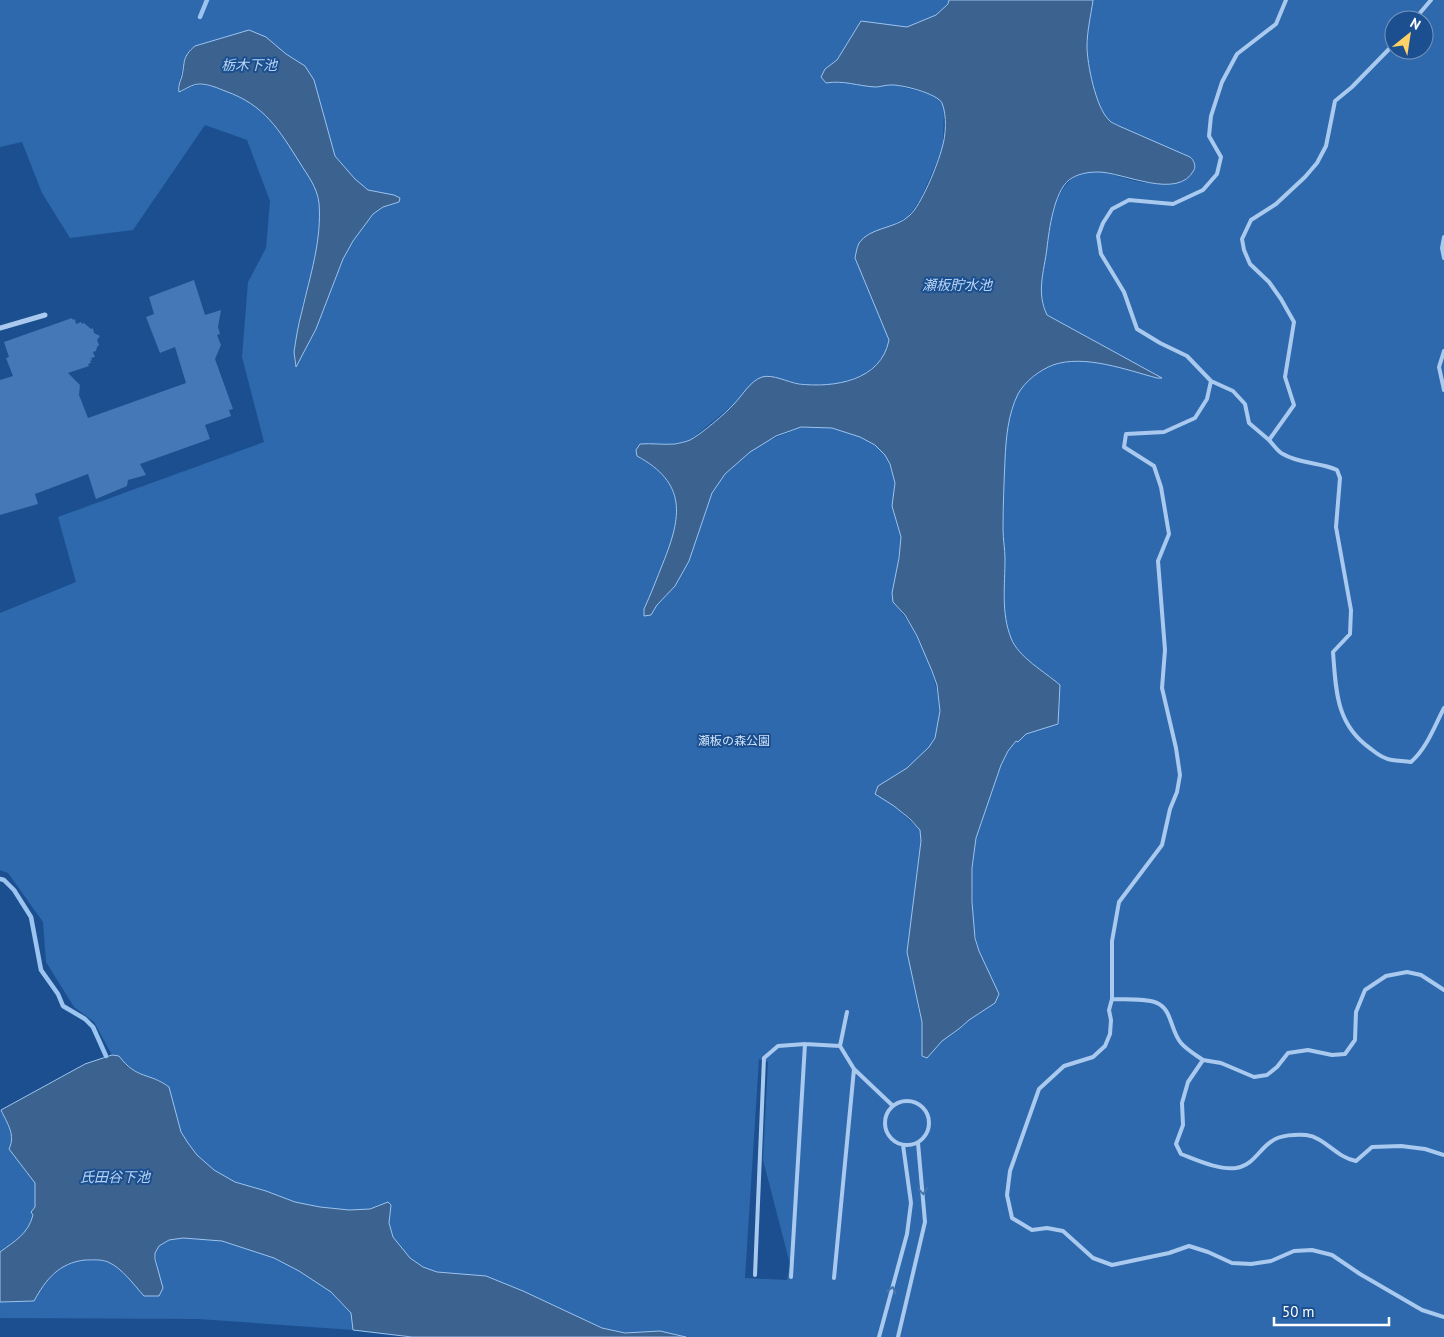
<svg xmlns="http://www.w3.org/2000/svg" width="1444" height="1337" font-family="'PT Sans','Noto Sans JP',sans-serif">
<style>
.green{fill:#2e69ad;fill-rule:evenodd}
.water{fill:#3c6290;stroke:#9cc4f0}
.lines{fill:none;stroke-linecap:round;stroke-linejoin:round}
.stream{stroke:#9cc4f0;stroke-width:4.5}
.building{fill:#4478b7}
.lane{stroke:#a9c9ee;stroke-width:4}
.street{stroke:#a9c9ee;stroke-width:5}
.oneway{stroke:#4674ac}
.labels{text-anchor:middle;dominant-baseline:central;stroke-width:4;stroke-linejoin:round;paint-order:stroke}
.park-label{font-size:12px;fill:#cfe3fa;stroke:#1b4f8f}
.water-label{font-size:14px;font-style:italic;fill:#b5d3f5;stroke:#1b4f8f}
</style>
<rect width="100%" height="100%" fill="#1b4f8f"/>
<path class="green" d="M0 0H949C945 13 921 25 908 27 895 29 875 23 861 21L837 60 825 69 826 83 847 82 878 87 891 84 903 87 933 95 941 101 944 109 943 148 921 198 909 216 885 229 869 234 855 258 889 340 886 352 876 365 865 374 844 382 821 386 797 383 773 377 749 387 734 404 689 441 673 444H640L637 456C687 483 682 516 663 563 657 578 651 594 644 609L651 615 657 605 675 586 689 561 712 493 725 474 750 452 763 443 801 427 832 428 860 437 875 445 885 455 890 464 895 483 892 506 901 537 893 602C920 631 957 710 930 746 917 764 896 775 878 786L876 794 894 806 920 830 921 841 913 903 918 1007 922 1022V1055L927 1058 942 1041 960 1028 969 1020 995 1003 999 994 979 951 973 926 972 868 976 838 1001 765 1008 751 1016 741 1026 734 1058 724 1060 685C1045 672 1018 657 1011 638 1001 613 1005 585 1005 559 1005 549 1003 539 1003 529 1003 506 1004 483 1005 460 1006 438 1008 414 1018 393 1025 381 1041 370 1054 365 1085 354 1130 370 1162 378L1047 315C1036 291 1044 269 1047 244 1052 210 1060 163 1106 173 1122 177 1142 185 1158 183 1168 183 1185 174 1194 170 1195 165 1194 161 1190 157L1119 126C1116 124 1111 123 1109 120 1096 108 1087 64 1087 46 1087 31 1091 15 1093 0H1444V1337H686L660 1331 625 1333 602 1328 486 1276 437 1272 423 1267 410 1258 393 1237 389 1223 391 1205 382 1204 370 1209 349 1210 320 1207 295 1202 266 1191 235 1182 214 1171 197 1155 188 1143 181 1132 169 1087C149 1072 137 1080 119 1056L112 1055 94 1022 74 1007 46 962 43 922 8 873 0 870V613L76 582 58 517 264 442 242 357 248 282 266 248 270 201 247 140 205 125 133 230 70 238 42 193 22 142 0 147ZM1394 20H1424V50H1394ZM249 30 305 66 314 80 335 156 355 179 368 190 399 202 383 207 373 214 353 241 343 259 316 329 296 367 295 365 294 352C297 336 300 320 303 304 313 266 330 219 313 181 309 172 301 164 296 156 286 138 272 117 255 106 250 102 244 100 239 97 221 87 199 79 182 91L178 87C183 72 181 57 195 46ZM759 1059 768 1062 763 1160 790 1264 787 1280 745 1278Z
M0 1109C7 1122 16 1134 9 1149L35 1183V1207L30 1227 19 1238 0 1252Z
M183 1238 222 1241 274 1258 299 1271 331 1292 351 1313 353 1330 198 1319 0 1318V1302L34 1301C46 1279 59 1263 85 1260 92 1260 101 1259 108 1262 122 1268 134 1285 144 1296L158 1269 155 1253 159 1246 169 1240Z"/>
<path class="water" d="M949 0H1093C1091 15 1087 31 1087 46 1087 64 1096 108 1109 120 1111 123 1116 124 1119 126L1190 157C1194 160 1196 166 1194 170 1178 201 1123 172 1098 172 1087 172 1077 174 1069 180 1054 192 1049 230 1047 248 1044 272 1036 292 1047 315L1162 378H1157C1127 370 1084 354 1053 365 1040 370 1025 381 1018 394 1008 414 1006 438 1005 460 1004 483 1003 506 1003 529 1003 539 1005 549 1005 559 1005 585 1001 613 1011 638 1018 657 1045 672 1060 685L1058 724 1026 734 1018 742 1016 741 1008 751 1001 765 976 838 972 868V902L975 938 979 951 999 994 995 1003 969 1020 960 1028 942 1041 927 1058 922 1056V1022L907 952 921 841 920 830 910 819 894 806 875 794 878 786 907 768 929 747 935 738 940 711 937 685 932 671 917 636 905 615 893 602 892 593 899 558 901 537 892 506 895 483 890 464 885 455 875 445 860 437 832 428 801 427 776 436 750 452 725 474 712 493 689 561 675 586 657 605 651 615 644 616V609C651 594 657 578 663 563 682 516 687 483 637 456L636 450 640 444C651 443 664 445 675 444 679 443 686 442 690 440 700 435 726 413 734 404 742 396 750 381 762 377 773 374 787 382 799 384 834 388 881 381 889 340L855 258C856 253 857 247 859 243 870 227 895 229 909 216 921 206 938 164 942 148 946 136 947 115 942 103 938 94 901 84 890 85 885 85 880 87 875 87 858 86 843 80 826 83L821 77 825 69 837 60 861 21 907 27 936 15 948 4Z
M249 30 266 37 286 54 305 66 314 80 335 156 355 179 368 190 394 195 400 198 399 202 383 207 373 214 353 241 343 259 316 329 296 367 294 352C296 339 298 325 302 311 310 276 322 240 319 203 317 187 308 176 300 163 279 130 265 105 225 91 218 88 208 84 200 84 192 84 186 89 179 92 178 86 180 82 182 76 185 62 182 57 195 46Z
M112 1055 119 1056C137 1080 149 1072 169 1087L181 1132 188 1143 197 1155 214 1170 235 1182 266 1191 295 1202 320 1207 349 1210 370 1209 388 1202 391 1205 389 1223 393 1237 410 1258 423 1267 437 1272 486 1276 523 1291 602 1328 625 1333 660 1331 686 1337H412L353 1330 351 1313 331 1292 299 1271 274 1258 222 1241 183 1238 169 1240 159 1246 155 1253V1259L163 1288 159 1296H144C134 1285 122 1268 108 1262 101 1259 92 1260 85 1260 59 1263 46 1279 34 1301L0 1302V1252C15 1241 28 1234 33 1215L31 1212 35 1207V1183L9 1149C16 1135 7 1123 1 1110L85 1064Z"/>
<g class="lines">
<path class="stream" d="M200 17 207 0
M0 879 4 880 14 890 31 917 41 970 58 994 63 1006 85 1019 93 1027 106 1056"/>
</g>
<path class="building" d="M194 280 205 315 221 310 218 327 220 334 217 335 221 345 215 359 233 409 229 410 231 416 205 425 210 439 140 464 146 475 128 480 127 486 96 499 88 474 35 494 38 504 0 515V380L13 376 6 358 9 357 4 342 72 318 73 320 75 319 76 324 81 322 82 324 84 323 91 329 93 328 94 333 100 336 97 340 99 345 97 347 96 351 93 352 95 357 91 358 92 360 90 361 91 363 88 364 89 366 68 373 80 385 79 395 88 418 186 383 175 347 160 353 146 317 154 314 149 297Z"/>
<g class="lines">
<path class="lane" d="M1286 0 1276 24 1237 54 1222 82 1211 116 1209 136 1221 157 1217 174 1203 190 1173 204 1129 200 1112 209 1103 223 1098 236 1101 254 1124 292 1137 329 1160 343 1187 356 1211 381 1233 391 1245 404 1249 423 1269 440 1294 405 1285 377 1294 322 1281 299 1269 282 1250 264 1244 250 1242 239 1251 220 1276 204 1305 177 1317 163 1326 146 1335 101 1352 87 1394 44
M1414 20 1431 0
M1444 237 1442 248 1444 258
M1444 351 1439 367 1444 390
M1211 381 1207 399 1195 418 1164 432 1126 434 1124 447 1154 466 1161 487 1169 534 1158 561 1165 650 1162 688 1176 748 1180 775 1177 792 1170 809 1162 845 1119 902 1112 941V999L1109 1010 1111 1020 1110 1034 1105 1046 1093 1057 1064 1066 1039 1089 1010 1171 1007 1195 1012 1218 1032 1230 1047 1228 1063 1231 1093 1258 1112 1265 1169 1253 1189 1246 1208 1252 1232 1263 1251 1264 1271 1261 1294 1251 1312 1250 1332 1255 1360 1274 1422 1310 1444 1317
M1269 440C1273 444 1278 452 1283 454 1299 464 1320 462 1337 470L1340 478 1336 527 1351 610 1350 634 1333 652C1336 691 1336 725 1371 749 1377 754 1384 759 1392 760 1398 761 1405 761 1411 762 1427 748 1434 727 1444 708
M1112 999C1124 1000 1149 998 1159 1004 1172 1011 1171 1032 1181 1043 1187 1050 1196 1055 1203 1060L1188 1082 1182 1103 1183 1125 1176 1144 1181 1154C1197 1160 1218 1170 1236 1168 1254 1165 1259 1149 1272 1141 1280 1135 1297 1134 1306 1135 1325 1137 1335 1157 1356 1161L1372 1147 1401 1146 1425 1149 1444 1155
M847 1012 840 1046 854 1069 893 1106
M1203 1060 1221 1063 1254 1077 1267 1075 1277 1067 1288 1053 1308 1050 1332 1055 1345 1054 1355 1040 1356 1012 1365 990 1386 976 1407 972 1421 975 1444 990
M885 1123a22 22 0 1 1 44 0a22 22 0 1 1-44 0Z
M755 1275 764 1058 778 1046 805 1044 840 1046
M791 1277 805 1044
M834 1278 854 1069
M879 1337 907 1234 911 1203 903 1145
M898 1337 925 1222 918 1143"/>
<path class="street" d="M0 328 45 315"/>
</g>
<defs><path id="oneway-chevron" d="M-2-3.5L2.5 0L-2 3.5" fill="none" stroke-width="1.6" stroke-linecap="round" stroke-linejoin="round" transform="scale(1.25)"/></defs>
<g class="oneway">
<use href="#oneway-chevron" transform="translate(923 1191) rotate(85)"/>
<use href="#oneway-chevron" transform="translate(892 1290) rotate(-75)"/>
</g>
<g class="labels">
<g class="park-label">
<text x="734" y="740">瀬板の森公園</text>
</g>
<g class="water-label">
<text x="249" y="65">栃木下池</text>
<text x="957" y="285">瀬板貯水池</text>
<text x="115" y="1177">氏田谷下池</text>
</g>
</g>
<g transform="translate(1409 35) rotate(30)"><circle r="24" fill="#1b4f8f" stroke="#7695bc"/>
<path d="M0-4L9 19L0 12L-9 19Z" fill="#ffd166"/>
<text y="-8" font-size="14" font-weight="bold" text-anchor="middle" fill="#ffffff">N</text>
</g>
<path d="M1274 1317v8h115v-8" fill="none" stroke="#ffffff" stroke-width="2.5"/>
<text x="1282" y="1317" font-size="15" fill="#ffffff" stroke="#1b4f8f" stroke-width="4" paint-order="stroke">50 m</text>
</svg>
